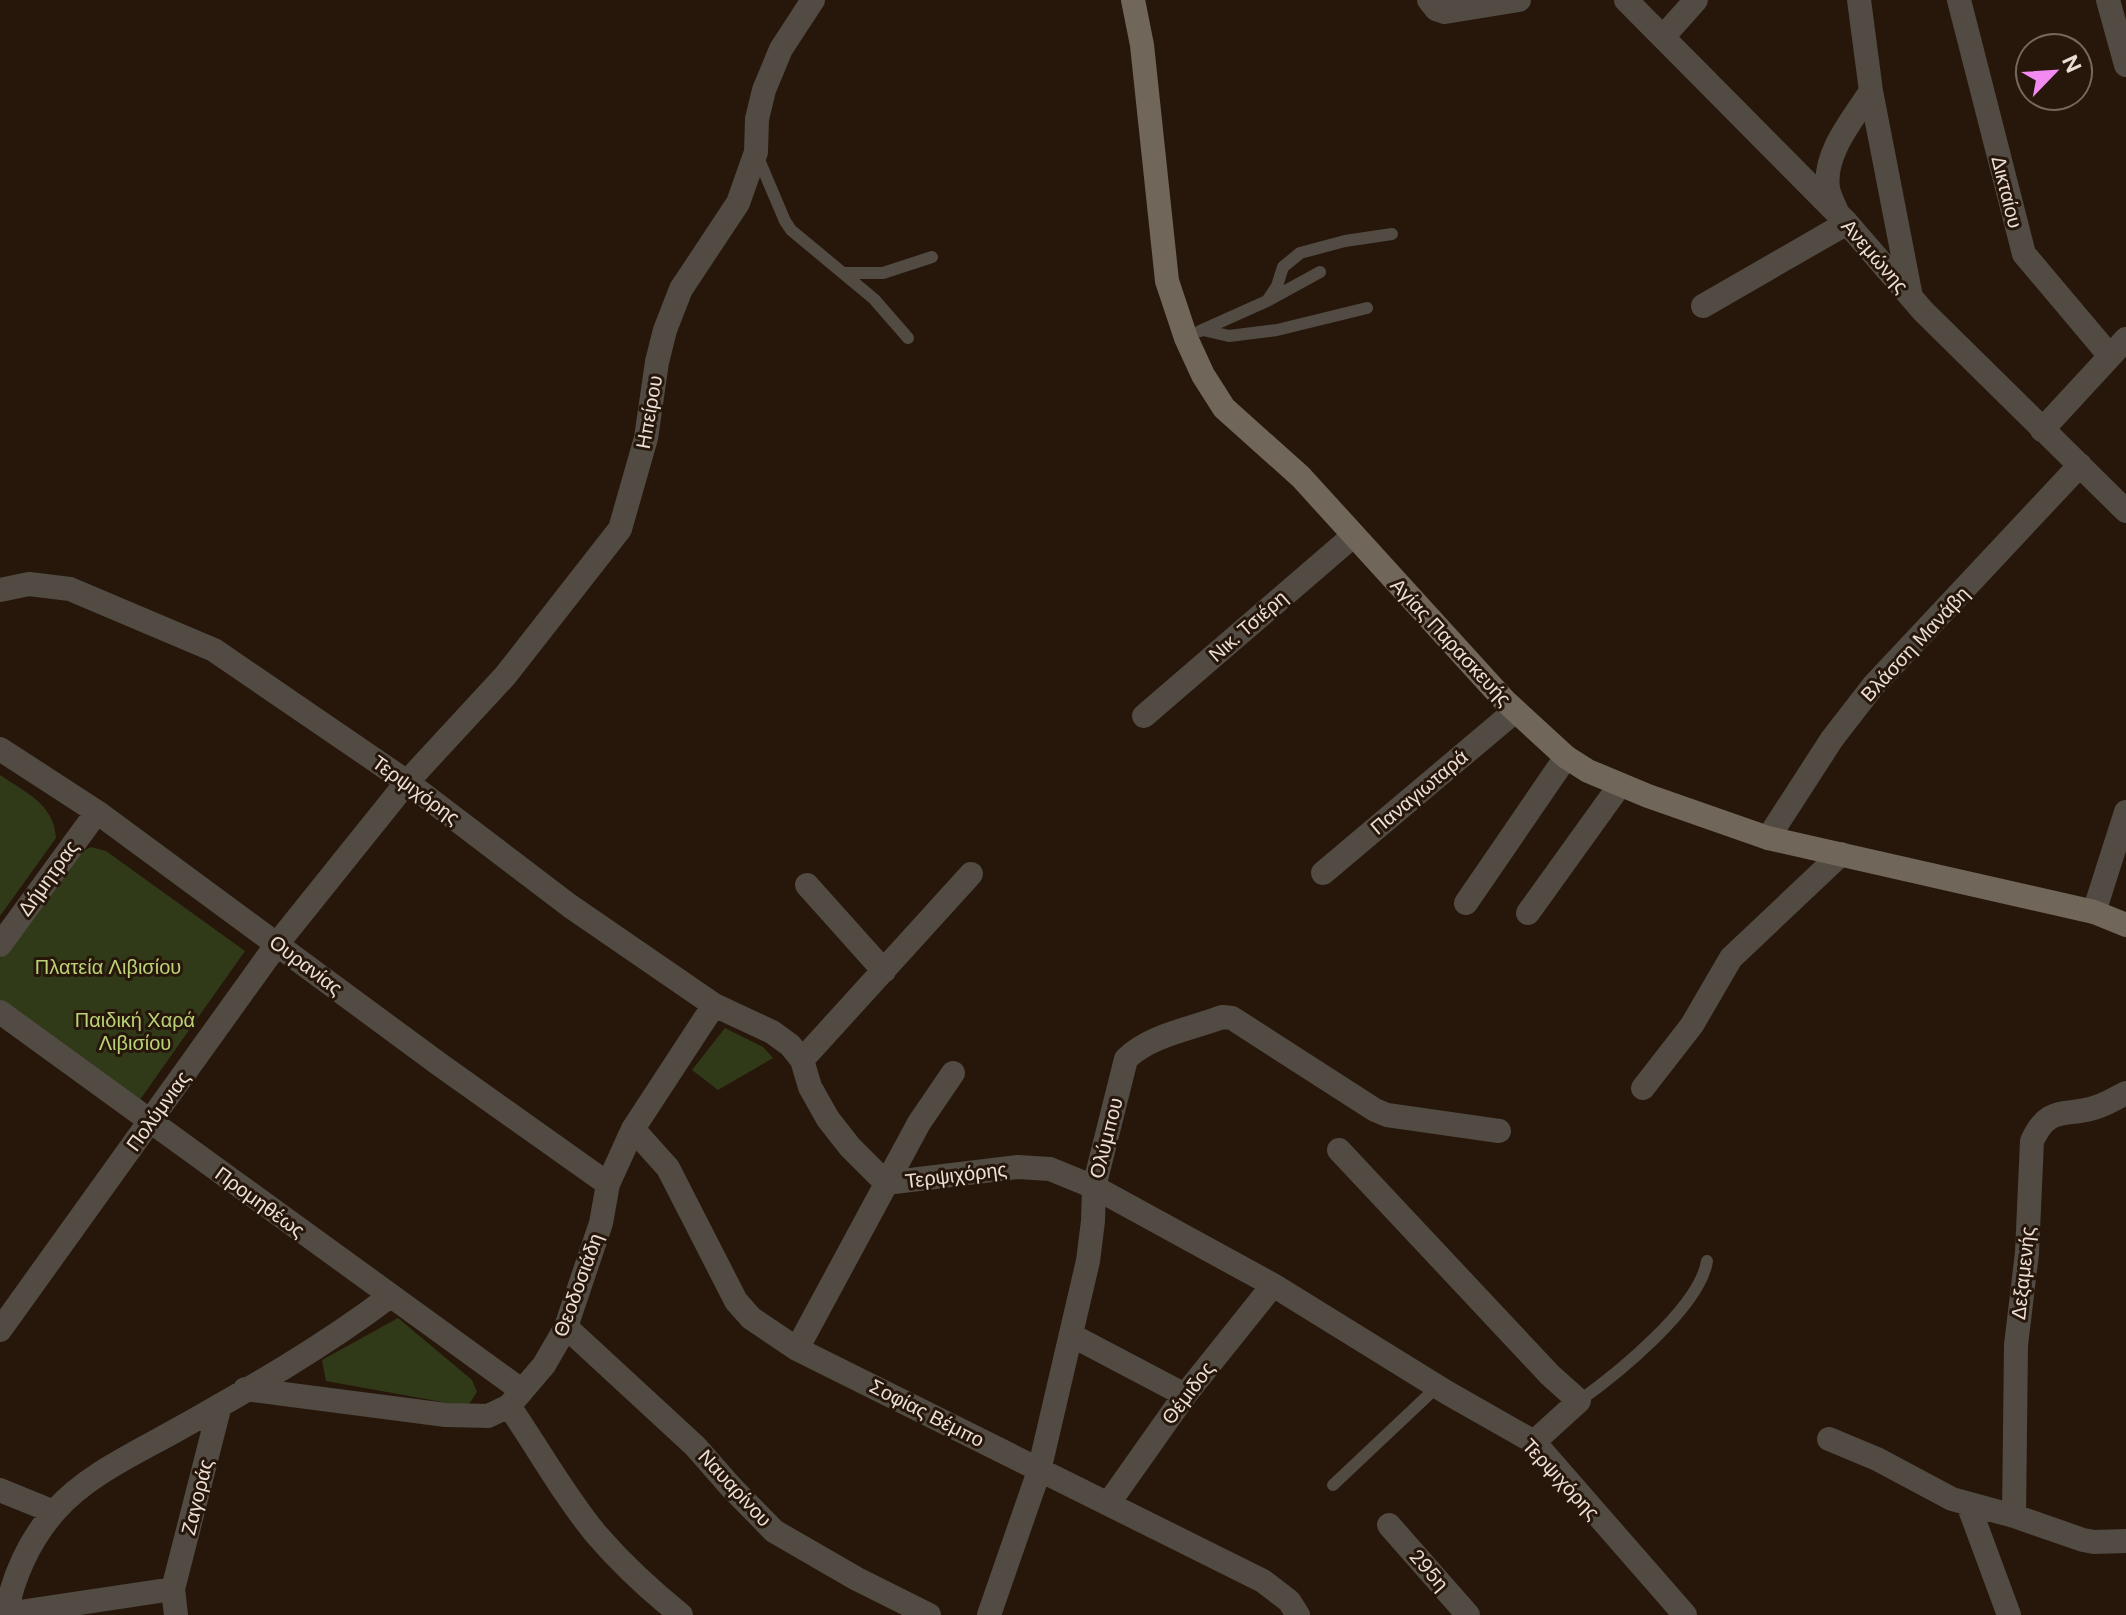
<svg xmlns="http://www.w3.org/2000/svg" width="2126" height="1615" font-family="'DM Sans',sans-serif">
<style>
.green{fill:#313a18}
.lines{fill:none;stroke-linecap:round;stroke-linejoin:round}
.lane{stroke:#514b43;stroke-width:12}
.street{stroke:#514b43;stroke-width:24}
.secondary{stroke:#706659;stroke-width:24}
.labels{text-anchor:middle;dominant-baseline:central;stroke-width:6;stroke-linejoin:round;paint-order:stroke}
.street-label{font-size:20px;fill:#eaded6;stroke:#27170b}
.park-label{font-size:20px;fill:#bbd377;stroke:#27170b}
</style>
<rect width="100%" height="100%" fill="#27170b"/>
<path class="green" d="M0 775C26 793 54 804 56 838L0 916Z
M91 847 106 851 245 951 139 1101 0 1007V958L73 856Z
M725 1028 763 1047 773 1058 718 1090 692 1070Z
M398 1318 472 1380 477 1392 469 1404 459 1405 326 1381 322 1360Z"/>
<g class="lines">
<path class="lane" d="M757 155 785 221 791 230 874 299 908 338
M843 273H883L932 257
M1267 301 1277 286 1283 267 1300 253 1345 241 1392 234
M1203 330 1229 336 1277 330 1367 308
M1200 331 1267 301 1320 272
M1579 1401C1617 1374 1700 1307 1707 1261
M1333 1485 1438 1386"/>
<path class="street" d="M1429 0 1436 9 1445 12 1519 0
M1626 0 1847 223 1923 311 2126 511
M1859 0 1871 91 1911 297
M1959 0 2024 254 2110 356
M2108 0 2126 65
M1663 37 1696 0
M1837 212C1834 204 1829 196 1828 188 1823 153 1854 118 1871 91
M1703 306 1847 223
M2042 430 2126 339
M0 590 29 584 70 589 214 650 407 782 570 906 714 1005 772 1032 790 1045 802 1060 810 1087 828 1119 850 1147 886 1183 1018 1167 1050 1169 1094 1187 1273 1285 1446 1392 1534 1442 1685 1615
M1144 716 1353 536
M0 749 97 812 439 1064 608 1184
M1768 838 1832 739 1873 686 2080 465
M1323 873 1515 711
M807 885 884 971
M1466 903 1566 757
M2094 912 2126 812
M1528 913 1620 785
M0 945 97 812
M0 1012 521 1390
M802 1060 971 874
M1643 1088 1692 1025 1731 958 1841 854
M633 1129 668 1168 736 1301 751 1318 797 1349 1263 1581 1289 1601 1298 1615
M1339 1150 1550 1375 1579 1401 1534 1442
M566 1327 695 1446 731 1487 774 1531 857 1579 929 1615
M0 1330 277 944 407 782 505 676 620 529 646 438 657 362 665 330 681 289 738 203 756 152 757 119 764 90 781 49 813 0
M1071 1335 1185 1395
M797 1349 919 1123 953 1073
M245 1389 446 1415 488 1416 509 1406 544 1365 566 1327 601 1223 608 1184 633 1129 714 1005
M509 1406C538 1448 563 1494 596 1534 621 1563 651 1591 681 1615
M1829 1439 1877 1459 1952 1499 2014 1516 2083 1540 2094 1542 2126 1541
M0 1490 54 1512
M1108 1504 1185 1395 1273 1285
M1968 1504 2009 1615
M2014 1516 2016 1345 2027 1253 2032 1141C2048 1107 2061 1116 2090 1109 2104 1106 2114 1099 2126 1093
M1389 1525 1468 1615
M6 1614 173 1589
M6 1615C12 1578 30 1539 55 1511 87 1474 140 1451 182 1427 253 1387 324 1346 389 1297
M176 1615 173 1589 220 1405
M989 1615 1039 1471 1088 1261 1093 1221 1094 1187 1126 1059C1150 1035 1191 1029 1222 1017L1232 1018 1375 1110 1387 1115 1499 1131"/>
<path class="secondary" d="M1133 0 1142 45 1167 281 1186 338 1203 375 1224 408 1301 477 1505 701 1566 757 1588 771 1648 796 1768 838 2094 912 2126 925"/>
</g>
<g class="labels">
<g class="street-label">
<text transform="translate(2007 192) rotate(76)">Δικταίου</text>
<text transform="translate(1875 256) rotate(49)">Ανεμώνης</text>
<text transform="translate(649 412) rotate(-80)">Ηπείρου</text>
<text transform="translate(1248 626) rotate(-41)">Νικ. Τσιέρη</text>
<text transform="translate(1451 642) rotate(47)">Αγίας Παρασκευής</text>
<text transform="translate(1915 644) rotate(-47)">Βλάσση Μανάβη</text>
<text transform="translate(416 790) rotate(36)">Τερψιχόρης</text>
<text transform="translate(1419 792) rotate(-40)">Παναγιωταρά</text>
<text transform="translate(48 878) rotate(-54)">Δήμητρας</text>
<text transform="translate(306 965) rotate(37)">Ουρανίας</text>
<text transform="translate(158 1111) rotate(-54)">Πολύμνιας</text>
<text transform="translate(1106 1138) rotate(-76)">Ολύμπου</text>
<text transform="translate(956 1175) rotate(-7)">Τερψιχόρης</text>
<text transform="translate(260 1202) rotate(36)">Προμηθέως</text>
<text transform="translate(2023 1273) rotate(-84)">Δεξαμενής</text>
<text transform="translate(578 1285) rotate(-70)">Θεοδοσιάδη</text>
<text transform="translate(1188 1393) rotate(-53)">Θέμιδος</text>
<text transform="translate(927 1413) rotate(27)">Σοφίας Βέμπο</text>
<text transform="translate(1561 1479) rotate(47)">Τερψιχόρης</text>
<text transform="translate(735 1488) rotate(47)">Ναυαρίνου</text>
<text transform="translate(197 1497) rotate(-76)">Ζαγοράς</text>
<text transform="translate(1429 1570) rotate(49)">295η</text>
</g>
<g class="park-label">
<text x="108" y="967">Πλατεία Λιβισίου</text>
<text x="135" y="1020">Παιδική Χαρά<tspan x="135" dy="23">Λιβισίου</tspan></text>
</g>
</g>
<g transform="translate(2054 72) rotate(65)"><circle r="38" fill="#27170b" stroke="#75675c" stroke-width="2"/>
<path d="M0-6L14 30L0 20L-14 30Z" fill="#f38af2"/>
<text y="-12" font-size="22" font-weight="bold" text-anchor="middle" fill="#eaded6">N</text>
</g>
</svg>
